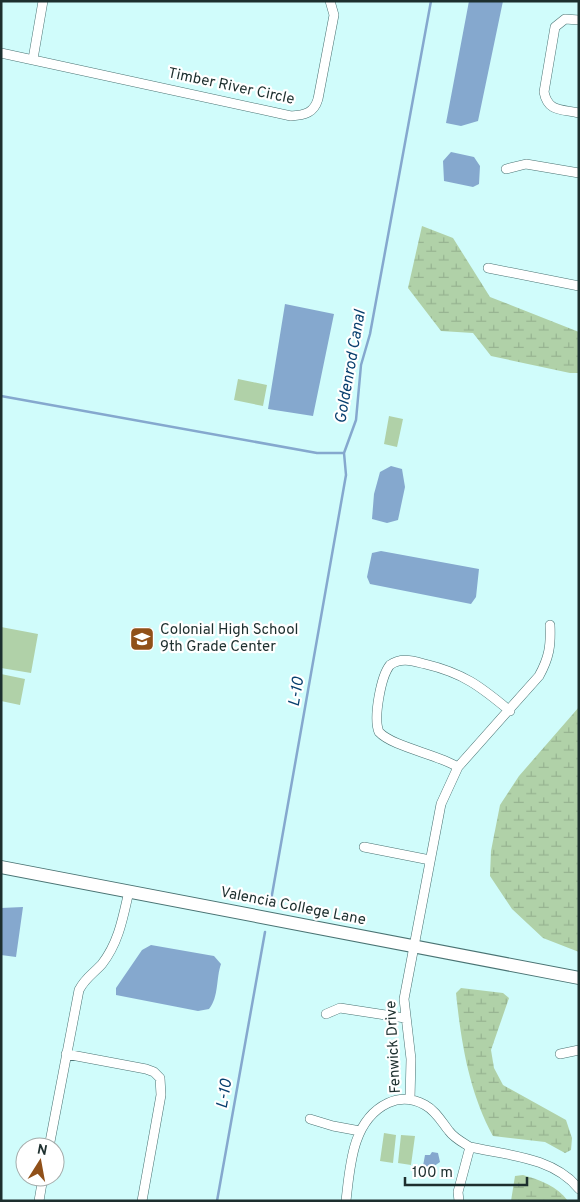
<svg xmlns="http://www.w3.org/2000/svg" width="580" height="1202" font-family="Overpass,sans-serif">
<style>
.wetland{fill:url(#wetland-marsh)}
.pitch{fill:#b0d1a8}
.water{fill:#85a8ce}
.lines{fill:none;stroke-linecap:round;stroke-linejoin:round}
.stream{stroke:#85a8ce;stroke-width:2.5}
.street-casing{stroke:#4a7373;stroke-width:10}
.secondary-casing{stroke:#4a7373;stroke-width:14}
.street{stroke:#fff;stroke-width:9}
.secondary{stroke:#fff;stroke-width:12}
.labels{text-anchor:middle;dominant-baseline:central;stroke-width:4.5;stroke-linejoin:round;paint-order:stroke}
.street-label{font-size:15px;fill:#1d2f2e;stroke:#fff}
.poi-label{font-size:15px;fill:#1d2f2e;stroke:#fff;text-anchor:start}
.water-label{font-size:16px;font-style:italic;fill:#083f6e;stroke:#fff}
</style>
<defs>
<pattern id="wetland-marsh" width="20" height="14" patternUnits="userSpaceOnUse" patternTransform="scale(1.25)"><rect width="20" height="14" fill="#b0d1a8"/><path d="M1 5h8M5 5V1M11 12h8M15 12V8" fill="none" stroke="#97b491"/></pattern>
</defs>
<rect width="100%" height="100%" fill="#d0fcfb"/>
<path class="wetland" d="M422 226 453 238 490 297 579 332V373H570L491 356 473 333 441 331 408 288Z
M579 707V952L543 938 512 909 490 876 491 851 500 805 519 776Z
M461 988 503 993 509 998 491 1050 494 1068 503 1085 566 1120 572 1138 571 1150 565 1153 545 1142 493 1136C469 1092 461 1042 456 993Z
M523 1175C540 1180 557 1186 568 1201H511L515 1176Z"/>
<path class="pitch" d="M238 379 267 385 263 406 234 400Z
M389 416 403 419 397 447 384 444Z
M1 627 38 634 31 673 1 668Z
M1 674 25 679 20 705 1 701Z
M384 1133 396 1135 393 1163 380 1161Z
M401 1135 415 1136 411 1165 398 1163Z"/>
<path class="water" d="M469 1H503L478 121 461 126 446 123Z
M451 152 474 157 480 166 479 184 473 187 444 181 443 161Z
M285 304 334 314 313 416 268 409Z
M391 466 402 469 405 487 398 520 387 523 372 519 374 494 380 472Z
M381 551 479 569 476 597 471 604 370 584 367 577 372 553Z
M23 907 16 957 1 955V908Z
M151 945 214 956 221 964C216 978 219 997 209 1009L198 1011 116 995V988L142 950Z
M432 1152 438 1153 440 1162 430 1169H425L423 1166 425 1155H430Z"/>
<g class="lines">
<path class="stream" d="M1 396 317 453H344
M270 906 346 475 344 453 356 420 361 365 370 334 431 1
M217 1201 265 932"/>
<defs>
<path id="street" d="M579 20 565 19 555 27 544 92C548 112 561 109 579 113
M1 53 291 116C305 115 314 113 318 99L334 15 330 1
M33 59 43 1
M506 169 526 164 579 173
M488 268 579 286
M458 767C437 754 393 747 379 732 373 718 381 676 390 665 401 657 413 661 425 664 463 673 480 686 510 711
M364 847 430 860
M326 1014 340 1008 405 1018
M66 1054 146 1069 154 1072 160 1078 161 1095 142 1201
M560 1054 579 1050
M410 1099 411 1059 404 999 441 804 458 767 539 676C549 658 551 646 550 625
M310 1119 333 1126 360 1131
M49 1147 79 990C85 978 94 973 102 964 119 942 123 917 129 891
M39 1201 43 1177
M346 1201C350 1166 352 1120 388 1103 401 1097 414 1099 425 1105 436 1111 441 1121 449 1131 454 1138 462 1142 470 1147 506 1155 554 1157 579 1189
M459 1201 458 1192 470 1147"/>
<path id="secondary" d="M1 867 579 978"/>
</defs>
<use href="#street" class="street-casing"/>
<use href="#secondary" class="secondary-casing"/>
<use href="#street" class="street"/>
<use href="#secondary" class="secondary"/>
</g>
<defs>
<symbol id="school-square" viewBox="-11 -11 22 22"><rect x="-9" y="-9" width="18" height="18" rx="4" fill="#905019" stroke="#fff"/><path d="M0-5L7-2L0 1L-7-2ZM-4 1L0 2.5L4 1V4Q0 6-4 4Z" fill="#fff"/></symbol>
</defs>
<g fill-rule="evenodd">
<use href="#school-square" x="128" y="625" width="28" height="28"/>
</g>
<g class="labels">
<g class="street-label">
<text transform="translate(231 87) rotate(12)">Timber River Circle</text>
<text transform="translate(293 907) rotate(11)">Valencia College Lane</text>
<text transform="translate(394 1047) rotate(-93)">Fenwick Drive</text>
</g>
<g class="poi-label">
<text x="160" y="630">Colonial High School<tspan x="160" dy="17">9th Grade Center</tspan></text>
</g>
<g class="water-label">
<text transform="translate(351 367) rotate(-80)">Goldenrod Canal</text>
<text transform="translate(297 692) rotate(-80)">L-10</text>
<text transform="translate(225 1094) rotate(-80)">L-10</text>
</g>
</g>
<rect width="580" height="1202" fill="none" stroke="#1d2f2e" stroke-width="5"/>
<g transform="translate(40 1162) rotate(11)"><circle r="24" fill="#ffffff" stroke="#a5acab"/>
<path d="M0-4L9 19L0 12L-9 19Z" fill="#905019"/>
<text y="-8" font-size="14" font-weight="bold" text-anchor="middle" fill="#1d2f2e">N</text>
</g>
<path d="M405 1177v8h122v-8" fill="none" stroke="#1d2f2e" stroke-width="2.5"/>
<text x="412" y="1177" font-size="15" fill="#1d2f2e" stroke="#ffffff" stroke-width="4" paint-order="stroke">100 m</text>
</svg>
